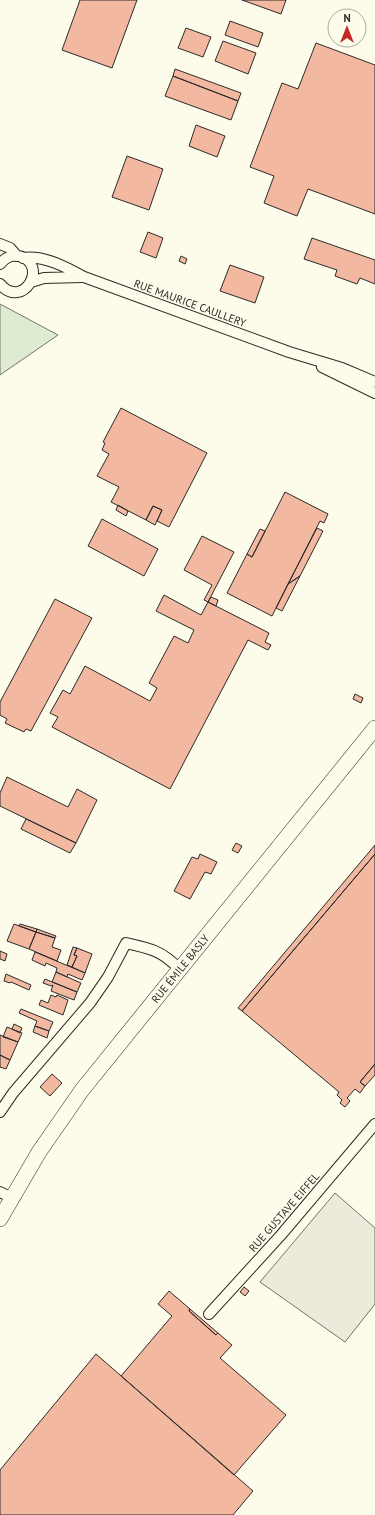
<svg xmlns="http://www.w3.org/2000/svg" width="375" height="1515" font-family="'PT Sans',sans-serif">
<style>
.green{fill:#deebd1;stroke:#74746e}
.parking{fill:#eceadb;stroke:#74746e}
.building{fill:#f2b8a0;stroke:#2b2b2b}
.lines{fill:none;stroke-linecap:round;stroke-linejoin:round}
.street-casing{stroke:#2b2b2b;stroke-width:12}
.secondary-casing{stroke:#2b2b2b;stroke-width:16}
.street{stroke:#fdfbea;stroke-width:10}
.secondary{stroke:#fdfbea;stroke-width:15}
.labels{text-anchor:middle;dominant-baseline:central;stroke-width:3;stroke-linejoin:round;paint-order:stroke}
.street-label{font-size:11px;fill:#2b2b2b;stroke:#fdfbea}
</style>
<rect width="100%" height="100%" fill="#fdfbea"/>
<path class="green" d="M0 304 58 335 0 375Z"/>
<path class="parking" d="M335 1193 375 1228V1304L345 1342 260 1282Z"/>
<path class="building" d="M80 0H137L112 68 62 50Z
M242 0H286L281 14Z
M230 21 263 33 258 47 225 35Z
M186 28 211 37 203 57 178 48Z
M223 41 256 53 248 74 215 61Z
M316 43 375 65V214L308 189 297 216 264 203 274 176 250 167 282 83 298 89Z
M175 69 241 93 238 101 173 76Z
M173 76 238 101 231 120 165 96Z
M196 125 225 136 217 157 189 146Z
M127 156 163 169 149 210 112 197Z
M148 232 163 238 156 258 140 252Z
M312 238 375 260V284L360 278 357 284 335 276 337 270 304 259Z
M181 256 187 259 185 264 179 261Z
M230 265 264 277 255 303 220 291Z
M121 408 207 453 169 527 157 521 162 510 153 506 146 520 111 502 119 487 97 476 109 454 102 450 105 443 103 442Z
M285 492 328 514 324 523 320 521 272 616 227 593 247 554 252 557Z
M118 505 128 511 126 516 116 510Z
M153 506 162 510 155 525 146 520Z
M102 519 158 549 144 576 88 546Z
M317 528 323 531 300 576 288 584Z
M260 529 265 531 252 557 247 554Z
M202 536 234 552 208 602 204 600 212 585 184 570Z
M300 576 282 611 276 608 288 584Z
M164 595 201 615 208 602 269 633 265 642 271 645 268 650 248 640 170 789 52 727 58 717 50 713 63 690 70 694 85 666 150 701 157 688 149 683 174 636 188 643 194 630 156 611Z
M211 597 218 600 216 606 208 602Z
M55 599 92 618 31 731 26 729 24 732 5 723 7 719 0 715V702Z
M355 694 363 698 361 703 353 699Z
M7 777 68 807 77 789 97 800 76 843 0 806V793Z
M26 819 76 843 70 853 21 829Z
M236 843 242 846 238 853 232 850Z
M375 845V854L242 1011 238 1008Z
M200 854 217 862 211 874 205 872 190 899 174 891 192 857 198 859Z
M375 854V1064L360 1082 365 1086 360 1093 355 1089 347 1098 350 1101 345 1107 340 1103 342 1100 337 1095 339 1092 242 1011Z
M14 924 36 932 29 949 7 941Z
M20 924 37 929 36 932 19 926Z
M37 929 56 936 55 938 36 932Z
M36 932 55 938 52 947 61 950 57 961 29 949Z
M73 947 77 948 74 955 77 956 72 967 67 965Z
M77 948 92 954 85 973 72 967 77 956 74 955Z
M0 951 7 954 5 961 0 959Z
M35 952 85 973 82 980 68 974 67 977 56 972 57 968 46 963 45 966 32 960Z
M56 972 81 983 77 992 52 982Z
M6 974 31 985 29 990 11 982 10 983 4 981Z
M45 979 77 992 74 1000 51 991 53 985 51 986 43 983Z
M51 995 56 997 57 995 68 1000 63 1015 39 1005 41 1000 48 1003Z
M21 1009 53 1022 49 1031 35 1026 37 1021 19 1013Z
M14 1024 22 1028 20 1033 12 1029Z
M35 1026 49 1031 47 1038 33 1032Z
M7 1027 22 1033 18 1042 3 1037Z
M0 1035 18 1042 10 1060 0 1055Z
M0 1055 10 1060 6 1069 0 1067Z
M375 1064V1075L365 1086 360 1082Z
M52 1074 62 1083 50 1096 40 1087Z
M244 1287 249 1291 245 1296 240 1292Z
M169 1291 190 1309 189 1311 216 1335 218 1333 232 1345 220 1358 286 1415 234 1475 121 1376 172 1316 158 1304Z
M190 1309 218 1333 216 1335 189 1311Z
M96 1354 253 1491 233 1515H0V1470Z"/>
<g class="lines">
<defs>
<path id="street" d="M0 244 10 248 17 256
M23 258C44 255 66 267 84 277L289 352 342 368 375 382
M0 264C5 258 12 254 19 256 50 264 23 311 0 284
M31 282 44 278 82 277
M322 367 375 393
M0 1112 13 1093 90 1003 108 977 126 943C149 948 163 951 179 969
M0 1192 12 1198
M209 1314 281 1235 375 1124"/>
<g id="secondary">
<path id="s1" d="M0 1219 39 1152 82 1090 375 728"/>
</g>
</defs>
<use href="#street" class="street-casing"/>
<use href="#secondary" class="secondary-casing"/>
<use href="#street" class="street"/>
<use href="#secondary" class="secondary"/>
</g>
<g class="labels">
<g class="street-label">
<text transform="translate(190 303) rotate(20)">RUE MAURICE CAULLERY</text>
<text stroke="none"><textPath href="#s1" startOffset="309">RUE ÉMILE BASLY</textPath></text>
<text transform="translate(284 1212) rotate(-49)">RUE GUSTAVE EIFFEL</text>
</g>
</g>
<g transform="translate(347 28)"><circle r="19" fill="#fdfbea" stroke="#a9a89e"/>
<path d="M0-3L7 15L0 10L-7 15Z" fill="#c62828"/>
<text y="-6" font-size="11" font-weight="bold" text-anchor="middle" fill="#2b2b2b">N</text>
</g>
</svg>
